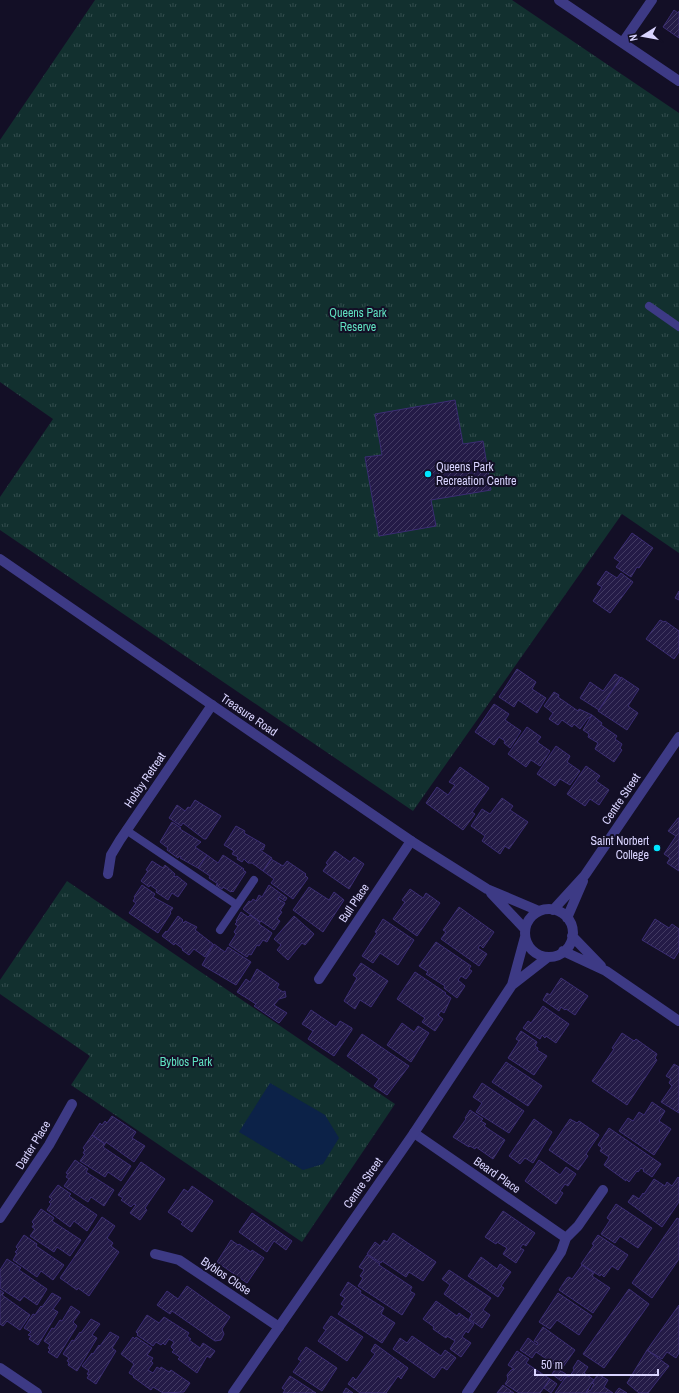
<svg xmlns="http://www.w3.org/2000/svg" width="679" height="1393" font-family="'Archivo Narrow',sans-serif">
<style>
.grass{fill:url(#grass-tufts)}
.water{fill:#0c2248}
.building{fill:url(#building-hatch);stroke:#3b2d73}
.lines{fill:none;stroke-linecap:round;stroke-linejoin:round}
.service{stroke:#3d3a85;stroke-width:8}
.minor{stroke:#3d3a85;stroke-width:10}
.tertiary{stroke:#3d3a85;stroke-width:10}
.poi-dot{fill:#00e5ff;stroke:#130f26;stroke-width:1.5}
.labels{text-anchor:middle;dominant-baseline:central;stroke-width:4;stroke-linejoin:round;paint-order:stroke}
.park-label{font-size:12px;fill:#5fe0c0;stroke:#130f26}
.poi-label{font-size:12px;fill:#d9d4ff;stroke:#130f26;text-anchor:start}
.street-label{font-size:12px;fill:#d9d4ff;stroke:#130f26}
</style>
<defs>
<pattern id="grass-tufts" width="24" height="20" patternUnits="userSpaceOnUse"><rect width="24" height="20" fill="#12302f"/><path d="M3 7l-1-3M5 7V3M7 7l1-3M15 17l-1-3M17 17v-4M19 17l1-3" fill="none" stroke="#344d4e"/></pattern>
<pattern id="building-hatch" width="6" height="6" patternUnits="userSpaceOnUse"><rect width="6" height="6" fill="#241b47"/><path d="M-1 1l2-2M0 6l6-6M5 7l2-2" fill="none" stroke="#433b63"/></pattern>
</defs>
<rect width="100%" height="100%" fill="#130f26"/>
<path class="grass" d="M95 0H512L679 113V553L622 514 413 811 0 530V497L53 419 0 382V140Z
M67 881 395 1104 302 1242 71 1085 90 1056 0 994V980Z"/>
<path class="water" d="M270 1083 325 1115 339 1138 323 1164 303 1170 239 1132Z"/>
<path class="building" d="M674 10 678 13 679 11V38L663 27Z
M455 400 463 444 483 441 491 490 431 500 436 526 379 536 365 457 382 455 375 414Z
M632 533 653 548 639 568 637 567 631 577 616 567 620 562 614 558Z
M606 571 617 578 621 573 633 582 610 613 593 601 602 587 597 584Z
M679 591V600L675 598Z
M660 620 664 622 665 621 679 631V652L674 659 646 639Z
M517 669 536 682 532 689 546 698 537 713 518 700 514 707 499 697Z
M615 674 621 678 599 710 580 698 590 682 603 691Z
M621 677 639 689 628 706 638 713 627 730 598 711Z
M554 692 559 695 558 697 578 711 579 709 592 715 589 718H588L580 729 574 724 572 727 562 720 558 725 549 719 553 713 544 706Z
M494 704 509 714 505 720 521 731 510 748 504 743 505 741 499 737 494 745 475 732Z
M592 715 602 723 601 725 617 736 615 739 622 744 620 748 622 750 614 762 595 749 598 743 588 737 589 734 583 730Z
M527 727 541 737 537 742 550 751 540 766 531 760 526 767 508 754Z
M556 746 570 756 567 762 580 771 570 785 560 779 555 786 537 774Z
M586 766 600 776 596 781 609 790 599 805 590 799 585 806 567 794Z
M460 767 489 788 472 812 475 814 463 830 426 803 437 787 448 795 455 785 449 782Z
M502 798 513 806 510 810 528 822 509 849 505 846 500 854 482 841 485 836 471 826 482 809 490 814Z
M195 800 221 816 206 839H204L183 823 181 826 169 818 177 805 185 811 188 807 190 808Z
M678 818H679V871L667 863 670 858 664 854 676 836 668 831Z
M172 822 181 828 180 829 201 842 195 847 207 855 198 868 180 858 181 857 179 856 178 858 167 850 168 848 160 842Z
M236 826 245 831 244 833 265 845 263 850 261 849 260 850 272 858 263 871 252 863H248L244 859 242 862 237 859 238 857 232 854 234 851 224 845Z
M335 851 350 862 354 857 364 864 349 889 323 871 328 864 326 863Z
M207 855 218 863 223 855 244 869 243 870 246 872 233 892 232 891 231 892 223 887 222 889 216 885 218 884 209 878 210 876 198 868Z
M271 859 283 866 287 861 306 874 305 875 308 878 293 899 271 883 274 879 263 871Z
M152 861 163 868 165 865 175 874 174 876 175 877 177 876 187 884 178 897 172 893 168 900 156 892 157 890 150 885 149 887 141 881 148 871 146 870Z
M142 885 155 894 153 897 173 908 170 912 171 913 158 933 129 913 136 903 133 901 135 898 134 897Z
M269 885 287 898 285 901 279 897 278 899 285 903 280 911 282 912 277 919 280 921 274 930 261 921 260 922 243 909 249 901 251 902 253 899 256 901 259 895 262 897Z
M309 887 329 900 334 892 344 900 323 932 293 910Z
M410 889 423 898 426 893 440 903 417 936 393 919 405 902 402 900Z
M459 907 494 932 483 948 480 945 478 948 487 954 479 966 441 939 446 932 443 930Z
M241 912 248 917 250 915 260 922 259 924 272 933 267 942 263 940 259 946 257 945 251 955 249 954 247 957 229 945 236 934 234 932 238 926 235 924 237 922 236 921Z
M178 916 183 920 182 921 184 923 185 921 197 927 195 930 213 944 205 957 194 949 189 955 182 950 183 949 175 943 174 945 162 936 166 931 167 932Z
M294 916 314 934 305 945 302 943 288 960 277 950 281 945 274 939Z
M383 919 414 940 398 965 380 953 373 963 362 956 377 933 375 932Z
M655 919 669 928 672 924 679 929V951L674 959 642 940Z
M436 942 471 966 469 969 472 971 466 979 461 976 458 980 465 986 457 998 444 988 445 986 426 974 428 972 419 966Z
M214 944 225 952 228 947 251 962 236 985 202 965Z
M361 963 388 981 371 1007 360 1000 355 1009 344 1001 357 978 353 975Z
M257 969 279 984 277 988 283 992 285 991 286 997 279 999 274 1005 287 1013 279 1023 254 1006 256 1004 237 992 246 979 250 982Z
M415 972 446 993 445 994 451 998 444 1013 441 1011 438 1015 443 1019 435 1031 422 1022 425 1018 397 999Z
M561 978 588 996 575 1015 566 1009 565 1010 561 1007 559 1011 543 1000 547 993 550 995Z
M543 1006 569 1024 556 1043 546 1036 545 1038 542 1035 540 1039 523 1028 528 1021 531 1023Z
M311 1010 336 1027 340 1021 352 1028V1030L334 1056 308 1039 313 1031 302 1024Z
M402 1023 414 1032 418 1026 429 1033 411 1062 387 1045Z
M521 1031 537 1042 535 1046 538 1048 537 1050 547 1056 534 1075 508 1058 519 1041 516 1039Z
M622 1033 634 1041 636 1039 657 1054 655 1058 657 1060 627 1105 592 1081 614 1049 612 1048Z
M362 1034 409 1066 387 1095 374 1086 379 1079 347 1056Z
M506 1062 542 1086 528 1106 492 1082Z
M674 1064 679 1067V1113L661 1102 672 1086 669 1083 671 1079 666 1076Z
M482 1083 524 1111 509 1133 476 1112 482 1103 473 1097Z
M652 1102 665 1111 659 1121 671 1129 654 1155 619 1131 628 1118 633 1121 639 1112 644 1115Z
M470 1110 483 1119 481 1121 486 1124 484 1126 505 1140 493 1159 476 1147 475 1149 470 1146 469 1147 453 1137 466 1119 465 1118Z
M112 1116 136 1132 132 1138 145 1146 134 1162 106 1142 105 1144 92 1135 100 1123 102 1125 105 1121 107 1123Z
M534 1119 552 1132 533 1163 525 1158 520 1164 509 1156Z
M570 1119 577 1123 579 1121 599 1135 586 1154 588 1156 578 1170 549 1150Z
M609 1128 661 1164 652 1177 643 1171 644 1170 641 1168 638 1172 637 1171 629 1182 626 1179V1181L604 1165 609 1157 600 1151 602 1148 598 1145Z
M92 1135 105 1144 103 1147 131 1166 121 1181 108 1172 105 1177 80 1161 85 1154 83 1153 85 1150 83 1148Z
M75 1160 88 1169 86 1172 114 1190 104 1206 91 1197 88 1202 64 1186 69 1179 66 1177 68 1174 66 1173Z
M539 1160 560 1175 566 1167 576 1174 568 1186 565 1184 560 1191 563 1193 556 1204 525 1181Z
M141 1162 165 1179 145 1208 147 1210 140 1220 130 1213 136 1205 134 1204 131 1207 121 1200 123 1198 118 1195Z
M678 1177 679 1178V1202L662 1227 628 1202 633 1195 639 1199 643 1193 644 1194 654 1179 665 1186 667 1182 672 1186Z
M58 1185 71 1194 69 1196 97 1215 87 1231 74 1221 70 1227 47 1210 51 1204 49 1202 52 1199 49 1197Z
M192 1186 213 1201 192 1232 181 1224 183 1222 168 1212 184 1189 188 1192Z
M616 1204 652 1228 638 1248 620 1236 615 1243 601 1234 610 1220 607 1218Z
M41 1209 54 1218 52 1221 81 1240 70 1256 57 1247 54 1252 30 1236 35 1229 32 1227 34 1224 32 1222Z
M503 1211 535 1233 526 1246 523 1244 520 1248 524 1250 516 1263 503 1254 507 1248 497 1242 496 1244 485 1237Z
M252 1213 292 1241 286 1250 274 1241 267 1252 239 1232Z
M102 1217 115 1226 107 1238 113 1243 111 1246 119 1252 89 1296 78 1288 77 1290 60 1278Z
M677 1218 679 1219V1259L652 1298 632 1283Z
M393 1233 436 1262 423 1281 409 1272 406 1277 382 1261 381 1263 367 1254 375 1242 380 1246 384 1240 387 1242Z
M24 1235 37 1244 36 1246 64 1265 53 1280 41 1271 37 1277 13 1260 17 1253 15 1252 18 1249 16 1247Z
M598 1235 628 1255 618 1270 612 1266 604 1277 601 1274 600 1276 581 1264 594 1245 592 1244Z
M231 1240 238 1245 239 1244 251 1252 252 1250 264 1258 247 1283 217 1262Z
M367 1255 380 1264 379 1265 412 1287 410 1291 415 1294 402 1315 358 1286 363 1278 360 1276 364 1270 359 1267Z
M481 1257 497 1269 500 1264 511 1272 501 1286 504 1288 498 1297 468 1276Z
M7 1259 21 1268 19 1270 47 1289 37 1305 24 1296 20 1301 0 1288 1 1278 0 1277V1270Z
M582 1265 594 1273 592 1276 610 1288 593 1313 559 1290 567 1278 569 1277 572 1279Z
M449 1270 491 1298 483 1310 490 1315 482 1328 469 1319 472 1314 444 1294 450 1285 442 1279Z
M348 1282 361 1291 360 1293 384 1308 381 1314 395 1323 382 1343 338 1314 344 1306 341 1304 345 1298 340 1295Z
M187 1286 230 1317 222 1329 224 1334 221 1340 215 1341 172 1311 170 1314 157 1305 167 1291 178 1299Z
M629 1289 649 1304 604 1368 583 1354Z
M0 1290 4 1293 2 1295 30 1315 20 1330 7 1321 3 1326 0 1324Z
M52 1293 61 1298 53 1309 58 1312 38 1345 29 1339 31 1336 28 1335 31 1332 24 1328 33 1314 35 1315 41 1306 42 1307Z
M558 1293 592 1316 579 1335 557 1320 550 1329 539 1322Z
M436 1301 457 1316 459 1313 474 1324 468 1333 466 1331 462 1337 471 1343 461 1357 450 1349 455 1341 447 1336 446 1338 433 1329 434 1327 423 1319Z
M679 1305V1353L676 1358 667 1352 662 1359 647 1350Z
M71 1306 80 1312 73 1322 77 1326 57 1358 48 1352 50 1350 48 1348 50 1345 44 1341 52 1328 54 1329 60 1320 62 1321Z
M147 1315 159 1323 164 1317 189 1333 187 1336 191 1339 189 1340 200 1348 203 1343 215 1351 210 1358 207 1356 197 1373 178 1359 180 1357 172 1352 174 1350 171 1347 174 1342 169 1339 165 1345 163 1343 161 1345 156 1342 153 1346 137 1335 138 1334 136 1332Z
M331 1316 363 1337 347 1361 318 1341 326 1330 323 1328Z
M91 1319 100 1324 92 1335 97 1338 77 1371 68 1365 69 1362 67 1361 69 1358 63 1354 72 1340 74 1341 80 1332 81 1333Z
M543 1327 575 1350 563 1367 558 1364 557 1366 536 1352 532 1358 520 1350 528 1338 537 1345 538 1343 534 1341Z
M110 1332 119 1337 112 1348 116 1351 96 1384 87 1378 89 1375 87 1374 89 1371 82 1366 92 1353 93 1354 99 1345 100 1346Z
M412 1336 441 1356 445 1350 456 1358 447 1370 442 1367 434 1378 393 1349 400 1338 407 1343Z
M133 1337 135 1339 136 1337 152 1348 147 1355 153 1358 151 1361 153 1363 148 1370 153 1373 157 1367 160 1369 161 1367 169 1372 171 1370 190 1383 184 1392 163 1393 153 1387 151 1390 133 1377 134 1376 129 1373 134 1364 121 1354Z
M375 1344 408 1368 401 1379 398 1376 386 1393H360L348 1384 353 1377 356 1380 375 1354 371 1351Z
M306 1347 337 1368 322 1391 293 1372 301 1361 298 1359Z
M647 1350 669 1366 648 1393H639L627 1383Z
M517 1351 529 1359 526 1363 550 1379 540 1393H519L505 1384 508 1379 507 1375 511 1370 514 1369 508 1365Z
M578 1360 588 1367 584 1373 594 1380 586 1393H555L567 1375 569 1377 574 1370 573 1368Z
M556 1368 566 1374 561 1381 552 1374Z
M598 1374 608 1380 604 1387 613 1393H586L588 1389 590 1391 594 1384 592 1383Z
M290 1376 316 1393H283L285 1390 282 1388Z
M550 1379 557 1384 551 1393 544 1388Z
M503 1385 514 1393H497Z
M346 1388 353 1393H343Z
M619 1388 627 1393H615Z"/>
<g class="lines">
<path class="service" d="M649 306 679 327
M126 830 237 905 254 880
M220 930 237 905"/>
<path class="minor" d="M559 0 679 81
M623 42 652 0
M108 874 111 855 120 840 212 705
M319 979 411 841
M414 1133 566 1238
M0 1218 49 1145 72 1104
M155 1254 179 1260 279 1327
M467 1393 561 1252 566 1238 578 1226 603 1190"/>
<path class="tertiary" d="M0 559 212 705 411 841 487 889 539 911
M491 893 525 929
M525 933a24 24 0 1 1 48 0a24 24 0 1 1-48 0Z
M553 910 585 875 679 737
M567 918 583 881
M572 936 601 966
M563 951 606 971 679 1021
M512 985 548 957
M0 1368 37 1393
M233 1393 414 1133 512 985 525 937"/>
</g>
<g class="poi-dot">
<circle cx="428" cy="474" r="4"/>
<circle cx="657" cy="848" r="4"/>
</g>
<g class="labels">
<g class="park-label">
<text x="358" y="313">Queens Park<tspan x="358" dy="14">Reserve</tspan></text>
<text x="186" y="1062">Byblos Park</text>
</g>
<g class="poi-label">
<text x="436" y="467">Queens Park<tspan x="436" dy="14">Recreation Centre</tspan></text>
<text x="649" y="841" text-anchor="end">Saint Norbert<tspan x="649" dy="14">College</tspan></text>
</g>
<g class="street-label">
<text transform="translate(249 715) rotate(34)">Treasure Road</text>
<text transform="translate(145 780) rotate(-56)">Hobby Retreat</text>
<text transform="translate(621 799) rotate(-56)">Centre Street</text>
<text transform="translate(354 903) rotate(-56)">Bull Place</text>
<text transform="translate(33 1145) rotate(-58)">Darter Place</text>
<text transform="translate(497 1175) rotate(35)">Beard Place</text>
<text transform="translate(363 1183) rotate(-55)">Centre Street</text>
<text transform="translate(226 1276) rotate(34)">Byblos Close</text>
</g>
</g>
<g transform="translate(643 36) rotate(259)" stroke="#130f26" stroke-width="3" paint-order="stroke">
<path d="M0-3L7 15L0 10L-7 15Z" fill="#d9d4ff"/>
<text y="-6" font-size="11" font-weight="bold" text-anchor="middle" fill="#d9d4ff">N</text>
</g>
<path d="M535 1369v6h123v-6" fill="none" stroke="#d9d4ff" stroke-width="2"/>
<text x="541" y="1369" font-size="12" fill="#d9d4ff" stroke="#130f26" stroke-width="3" paint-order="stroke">50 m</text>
</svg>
